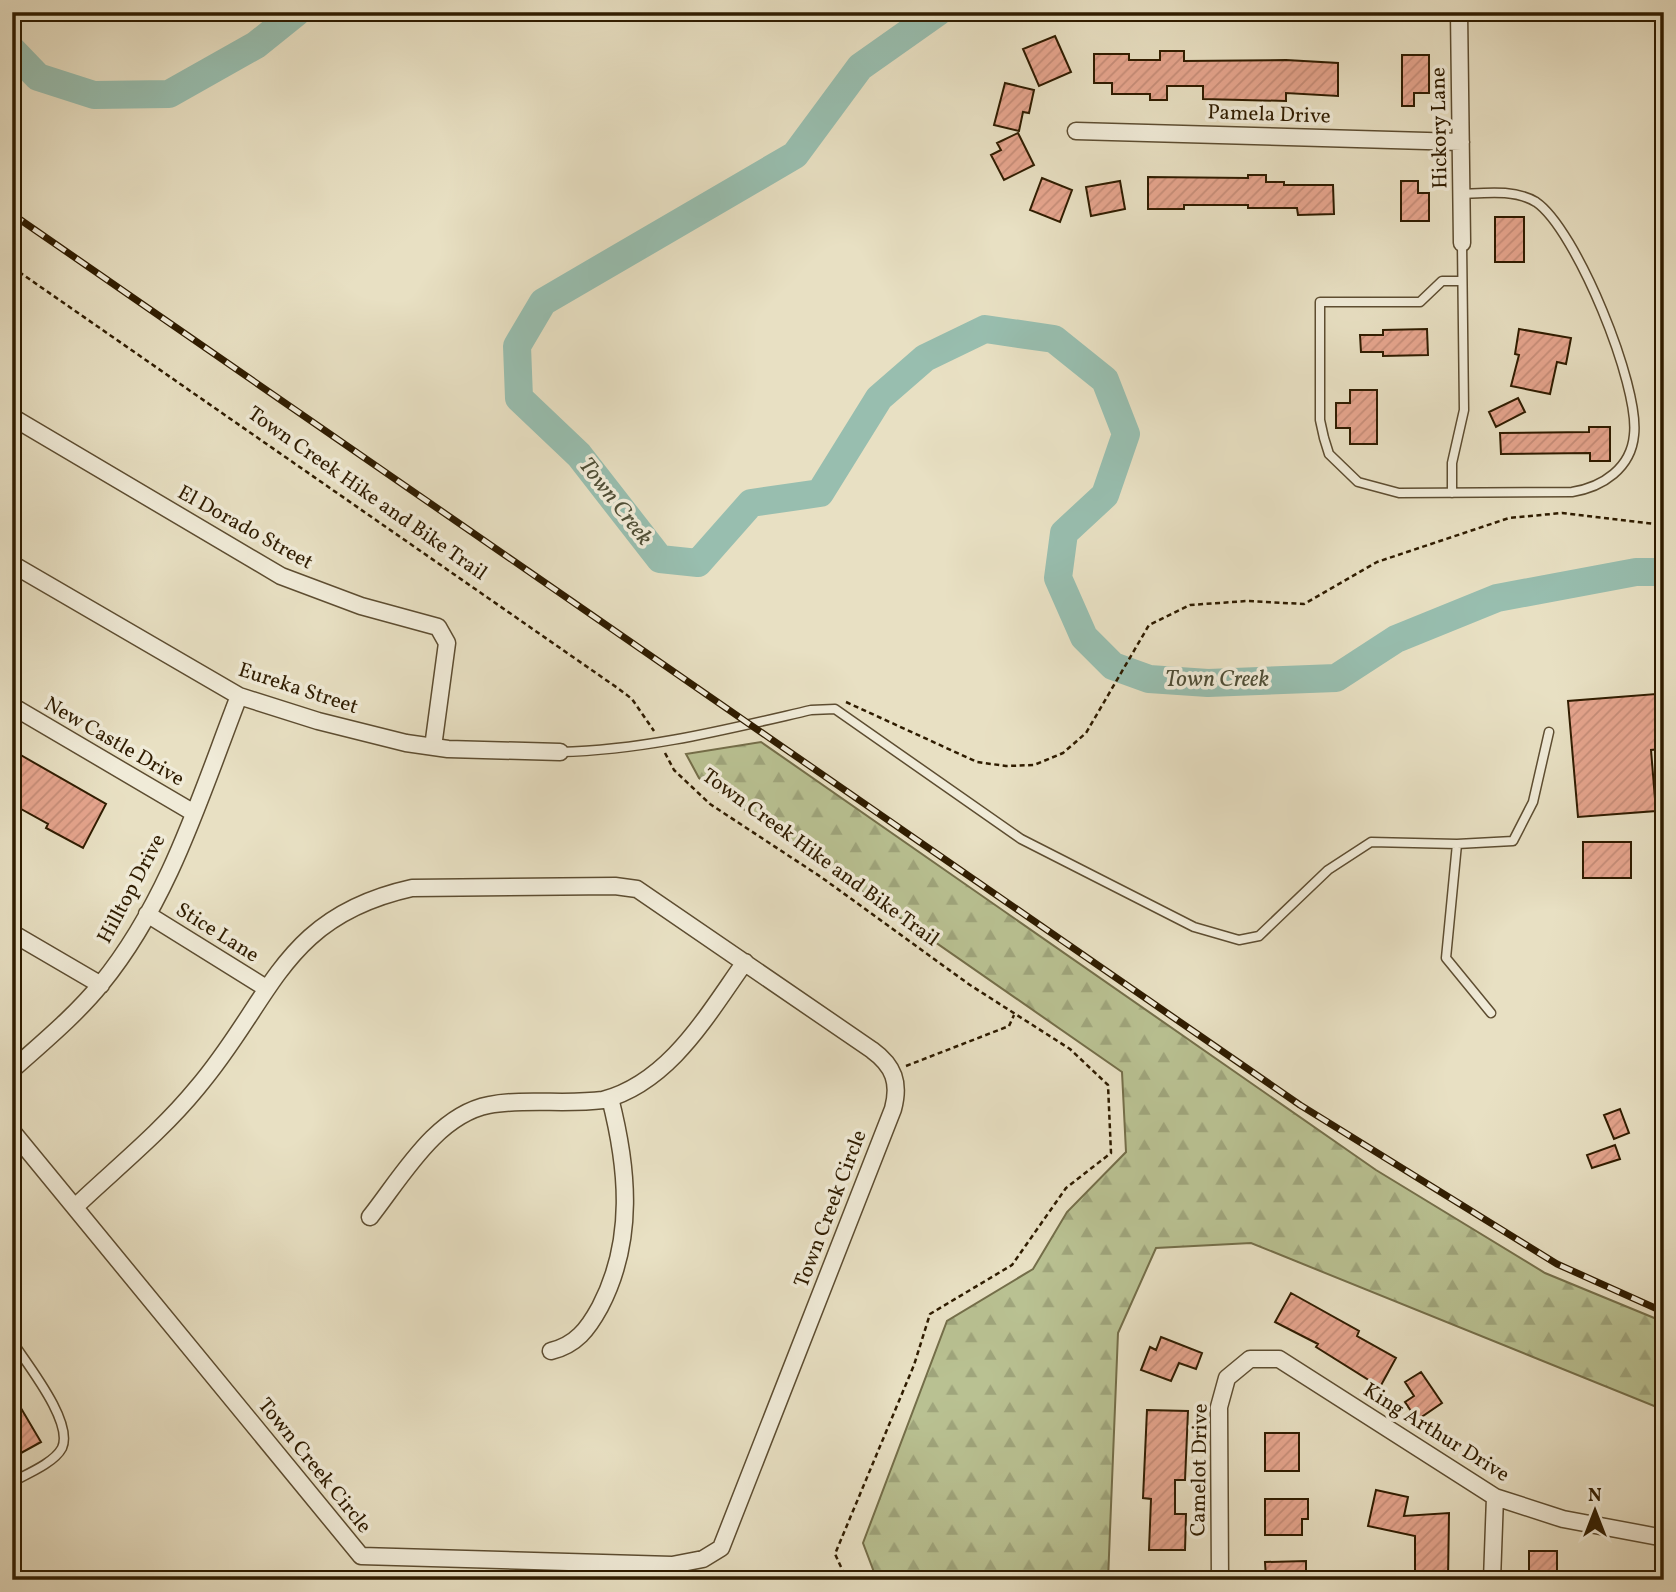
<svg xmlns="http://www.w3.org/2000/svg" width="1676" height="1592" font-family="Vollkorn,serif">
<style>
.forest{fill:url(#forest-firs);stroke:#746e49;stroke-width:2}
.lines{fill:none;stroke-linecap:round;stroke-linejoin:round}
.river{stroke:#98beaf;stroke-width:28}
.building{fill:url(#building-hatch);stroke:#2f1c00;stroke-width:2}
.lane-casing{stroke:#5d4d31;stroke-width:11}
.street-casing{stroke:#5d4d31;stroke-width:19}
.path{stroke:#2f1c00;stroke-width:2.5;stroke-dasharray:5 3.5;stroke-linecap:butt}
.lane{stroke:#f0ebd8;stroke-width:8}
.street{stroke:#f0ebd8;stroke-width:16}
.rail-casing{stroke:#2f1c00;stroke-width:7}
.rail{stroke:#f0ebd8;stroke-width:4.5;stroke-dasharray:13;stroke-linecap:butt}
.labels{text-anchor:middle;dominant-baseline:central;stroke-width:7;stroke-linejoin:round;paint-order:stroke}
.street-label{font-size:21px;fill:#2f1c00;stroke:#f0ebd8}
.water-label{font-size:23px;font-style:italic;fill:#4e4d35;stroke:#f0ebd8}
</style>
<defs>
<pattern id="forest-firs" width="22" height="20" patternUnits="userSpaceOnUse" patternTransform="scale(1.75)"><rect width="22" height="20" fill="#b9c192"/><path d="M5 1l3.5 6h-7zM16 11l3.5 6h-7z" fill="#9fa57c"/></pattern>
<pattern id="building-hatch" width="6" height="6" patternUnits="userSpaceOnUse" patternTransform="scale(1.75)"><rect width="6" height="6" fill="#e6a58e"/><path d="M-1 1l2-2M0 6l6-6M5 7l2-2" fill="none" stroke="#c68d79"/></pattern>
</defs>
<rect width="100%" height="100%" fill="#e8e0c3"/>
<filter id="stains"><feTurbulence type="fractalNoise" baseFrequency=".00286" numOctaves="4"/><feColorMatrix values="0 0 0 0 .2 0 0 0 0 .09 0 0 0 0 .02 0 0 0 .5 -.17"/></filter>
<radialGradient id="worn" r=".72"><stop offset=".6" stop-color="#630" stop-opacity="0"/><stop offset="1" stop-color="#630" stop-opacity=".3"/></radialGradient>
<path class="forest" d="M761 742 1376 1170 1545 1273 1664 1322V1410L1251 1243 1156 1248 1118 1333 1108 1580H877L863 1543 947 1321 1033 1269 1067 1212 1126 1152 1122 1072 699 778 686 754Z"/>
<g class="lines">
<path class="river" d="M938 12 860 67 795 155 543 302 517 346 519 398 579 455 660 559 698 563 751 503 820 493 879 398 925 358 985 329 1054 339 1105 380 1126 434 1105 495 1064 533 1058 578 1084 637 1113 666 1149 679 1208 683 1336 678 1396 639 1497 598 1636 572H1664
M12 50 38 77 94 95 169 94 256 45 297 12"/>
</g>
<path class="building" d="M1055 36 1071 72 1039 86 1023 49Z
M1160 51H1184V61L1286 60 1338 63V96L1286 93V101L1203 99V86H1167V100H1150V94H1112V83H1094V54H1129V60H1160Z
M1402 55H1429V93H1414V106H1402Z
M1005 83 1034 90 1029 113 1023 112 1019 131 994 125Z
M1018 133 1034 165 1004 180 991 155 1001 150 997 143Z
M1248 175H1266V182H1284V185H1333L1334 214 1298 215 1297 208H1248V205H1184V209H1148V177L1248 178Z
M1042 178 1072 190 1060 222 1030 210Z
M1120 181 1125 209 1091 216 1086 187Z
M1401 181H1418V193H1429V221H1401Z
M1495 217H1524V262H1495Z
M1427 329 1428 355 1383 356V352H1361L1360 335H1383V330Z
M1519 329 1571 338 1566 364 1557 362 1550 394 1511 386 1519 355 1515 354Z
M1350 390H1377V444H1350V428H1336V403H1350Z
M1518 398 1525 412 1496 427 1489 412Z
M1589 427H1610V461H1590V453L1501 454 1500 433 1589 432Z
M1656 694 1661 749 1651 750 1656 811 1578 817 1568 701Z
M12 750 106 804 83 848 46 828 48 824 12 804Z
M1583 842H1631V878H1583Z
M1620 1109 1629 1133 1614 1139 1604 1115Z
M1615 1145 1620 1159 1592 1168 1587 1155Z
M1291 1293 1359 1331 1357 1336 1396 1358 1380 1387 1316 1347 1318 1344 1275 1322Z
M1161 1337 1202 1353 1196 1369 1179 1363 1171 1381 1141 1370 1150 1347 1156 1350Z
M1421 1372 1442 1403 1417 1420 1405 1402 1414 1396 1405 1382Z
M12 1393 41 1442 12 1458Z
M1147 1410 1188 1411 1185 1480H1175V1514H1186L1185 1550H1149L1151 1499 1143 1498Z
M1265 1433H1299V1471H1265Z
M1376 1490 1408 1497 1404 1516 1449 1513 1448 1580H1415V1536L1368 1526Z
M1265 1499H1308V1519H1302V1535H1265Z
M1529 1551H1557V1580H1529Z
M1306 1561V1580H1266L1265 1562Z"/>
<g class="lines">
<defs>
<path id="lane" d="M1462 194C1485 193 1515 189 1536 202 1576 229 1640 386 1634 435 1631 468 1603 487 1572 492L1399 493 1358 482 1329 454 1324 438 1320 420V302H1420L1442 281H1462
M1452 493V463L1464 410 1462 243
M560 752C646 750 728 729 811 710L835 709 1021 839 1194 927 1239 940 1259 936 1328 870 1371 842 1457 844 1513 841 1533 802 1549 732
M1457 844 1446 958 1491 1013
M12 1341C26 1363 74 1422 62 1448 54 1463 27 1474 12 1482"/>
<path id="street" d="M1459 12 1462 243
M1076 131 1461 142
M12 417 281 576 361 606 438 627 447 643 433 747
M12 564 239 696 318 721 406 743 448 749 560 752
M12 706 194 813
M147 914 266 988
M12 933 101 985
M12 1070C42 1043 75 1016 101 984 169 901 201 794 239 696
M12 1131 361 1556 672 1565 703 1559 721 1548 893 1109C900 1083 894 1066 872 1050L637 889 615 886 412 888C281 917 273 999 197 1088 161 1132 116 1168 75 1207
M370 1217C401 1178 436 1115 489 1105 526 1098 565 1105 603 1100 670 1082 707 1015 745 962
M551 1351C576 1345 588 1329 600 1307 635 1240 628 1168 610 1098
M1220 1580 1219 1407 1227 1378 1250 1359H1279L1495 1497 1563 1519 1664 1538
M1492 1580 1495 1497"/>
</defs>
<use href="#lane" class="lane-casing"/>
<use href="#street" class="street-casing"/>
<path class="path" d="M12 267 619 689 632 699 654 731
M846 702 977 762 1006 766 1034 765 1063 753 1086 733 1149 625 1190 605 1247 601 1304 604 1377 562 1509 518 1562 513 1655 524 1664 521
M665 753 674 770 710 804 821 877 970 985 1070 1049 1108 1085 1111 1153 1066 1188 1012 1265 930 1314 914 1365 835 1554 847 1580
M906 1066 1009 1026 1014 1015"/>
<use href="#lane" class="lane"/>
<use href="#street" class="street"/>
<defs>
<path id="rail" d="M12 214 1300 1105 1557 1264 1664 1312"/>
</defs>
<use href="#rail" class="rail-casing"/>
<use href="#rail" class="rail"/>
</g>
<g class="labels">
<g class="street-label">
<text transform="translate(1269 115) rotate(2)">Pamela Drive</text>
<text transform="translate(1440 128) rotate(-91)">Hickory Lane</text>
<text transform="translate(367 494) rotate(35)">Town Creek Hike and Bike Trail</text>
<text transform="translate(245 528) rotate(29)">El Dorado Street</text>
<text transform="translate(298 689) rotate(18)">Eureka Street</text>
<text transform="translate(114 742) rotate(30)">New Castle Drive</text>
<text transform="translate(820 858) rotate(36)">Town Creek Hike and Bike Trail</text>
<text transform="translate(132 889) rotate(-62)">Hilltop Drive</text>
<text transform="translate(217 933) rotate(32)">Stice Lane</text>
<text transform="translate(831 1209) rotate(-69)">Town Creek Circle</text>
<text transform="translate(1436 1433) rotate(32)">King Arthur Drive</text>
<text transform="translate(314 1466) rotate(51)">Town Creek Circle</text>
<text transform="translate(1200 1470) rotate(-89)">Camelot Drive</text>
</g>
<g class="water-label">
<text transform="translate(615 502) rotate(52)">Town Creek</text>
<text x="1217" y="680">Town Creek</text>
</g>
</g>
<rect width="1676" height="1592" fill="none" stroke="#e8e0c3" stroke-width="42"/>
<rect x="14" y="14" width="1648" height="1564" fill="none" stroke="#2f1c00" stroke-width="3.5"/>
<rect x="21" y="21" width="1634" height="1550" fill="none" stroke="#2f1c00" stroke-width="2"/>
<g transform="translate(1595 1511)" stroke="#f0ebd8" stroke-width="5" paint-order="stroke">
<path d="M0-5L12 26L0 18L-12 26Z" fill="#2f1c00"/>
<text y="-10" font-size="19" font-weight="bold" text-anchor="middle" fill="#2f1c00">N</text>
</g>
<rect width="100%" height="100%" filter="url(#stains)"/>
<rect width="100%" height="100%" fill="url(#worn)"/>
</svg>
